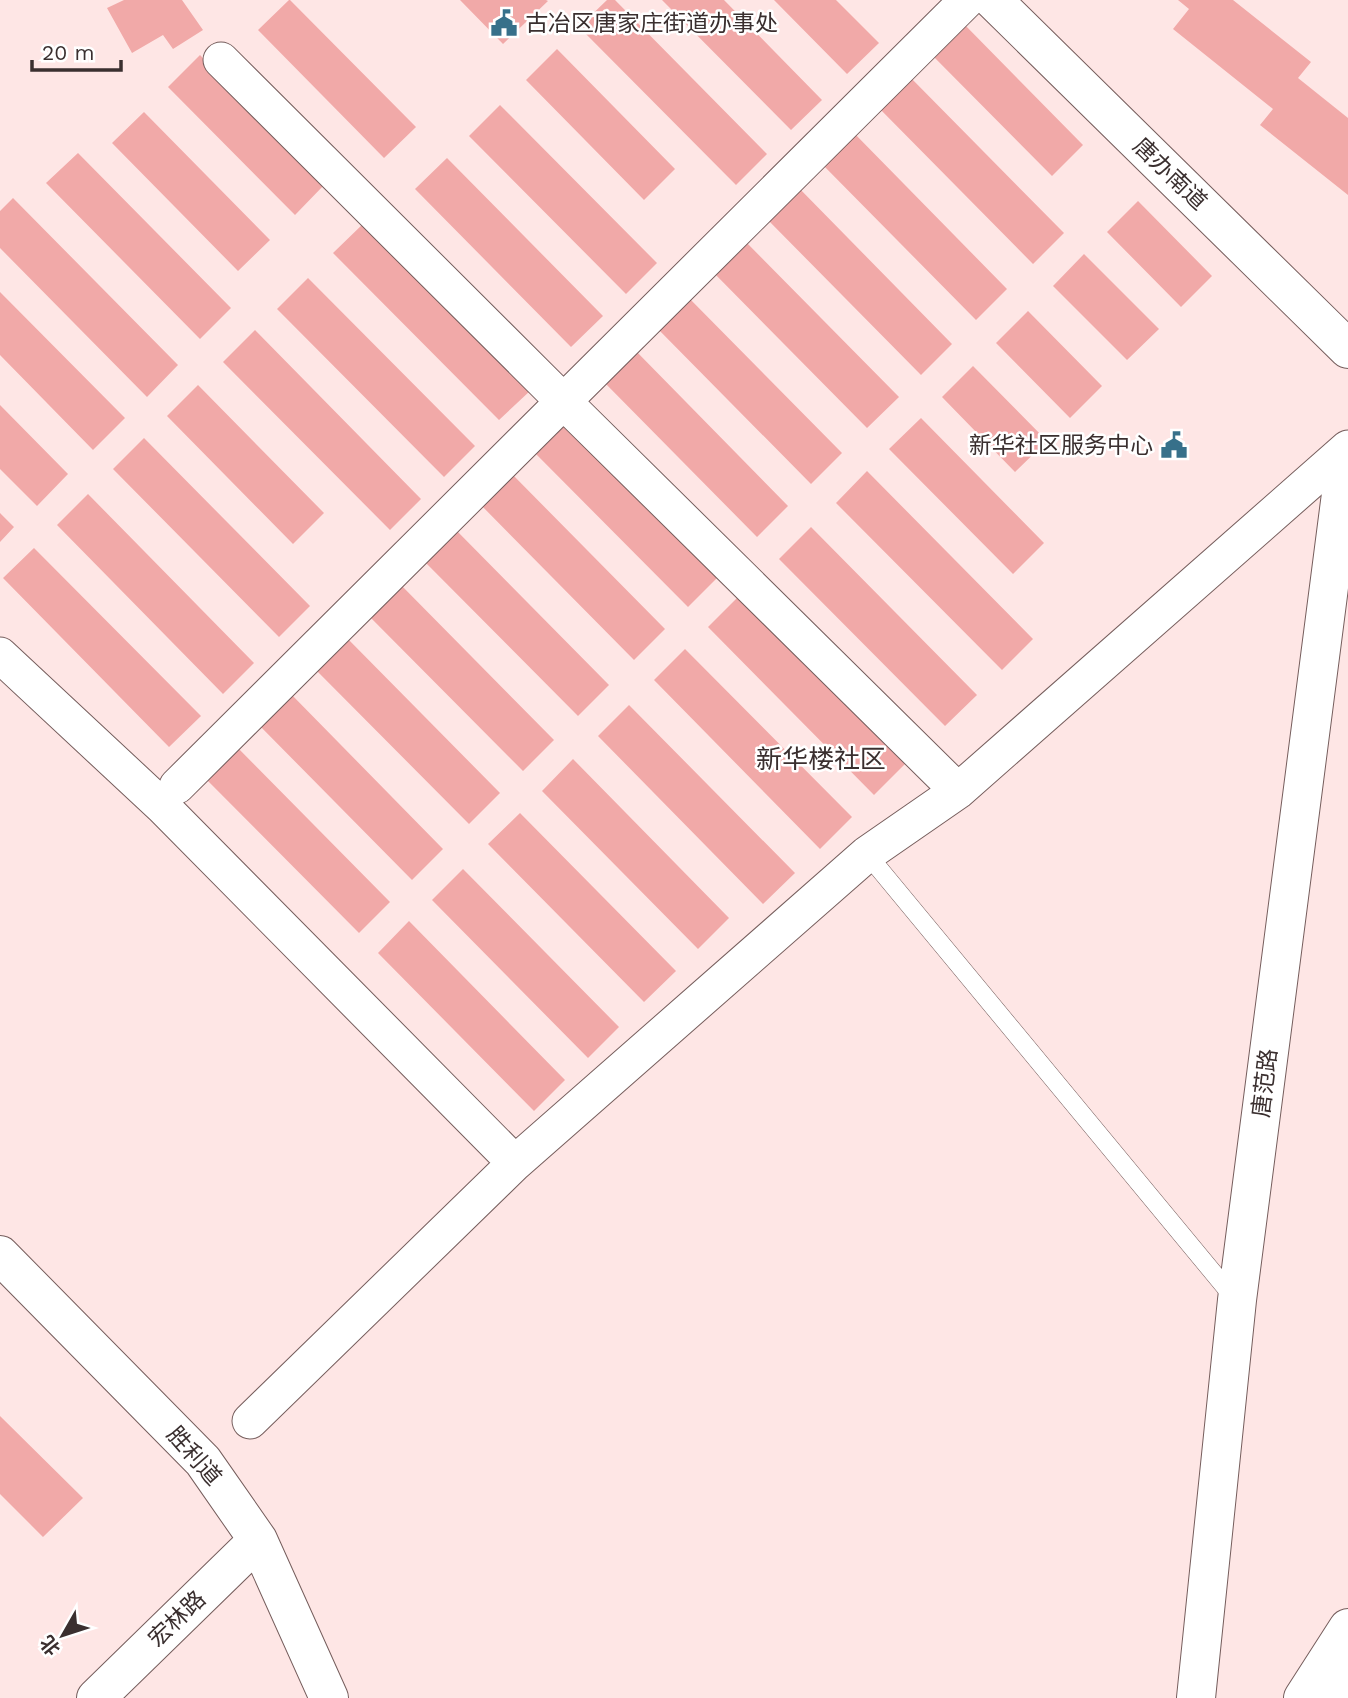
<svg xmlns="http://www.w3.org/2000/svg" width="1348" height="1698" font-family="'Work Sans','Noto Sans SC',sans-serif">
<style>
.building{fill:#f1a9a8}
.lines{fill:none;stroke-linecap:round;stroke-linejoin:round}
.lane-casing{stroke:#755d5c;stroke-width:19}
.street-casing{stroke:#755d5c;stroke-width:37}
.secondary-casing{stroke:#755d5c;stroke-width:40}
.lane{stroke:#fff;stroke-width:18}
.street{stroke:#fff;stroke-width:35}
.secondary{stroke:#fff;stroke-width:38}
.labels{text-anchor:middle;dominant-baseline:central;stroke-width:5;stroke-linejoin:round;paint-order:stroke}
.poi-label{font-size:23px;fill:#3a2f2f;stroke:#fff;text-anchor:start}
.street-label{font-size:23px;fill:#3a2f2f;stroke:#fff}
.quarter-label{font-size:26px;fill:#3a2f2f;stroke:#fff}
</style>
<rect width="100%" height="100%" fill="#fee6e5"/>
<path class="building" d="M124 0H182L203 30 173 49 163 35 132 53 107 8Z
M289 0H290L416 127 384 158 258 30Z
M460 0H546L548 1 503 44Z
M607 0H615L767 154 736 185 579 27Z
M662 0H724L822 100 791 130Z
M774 0H836L879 43 847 74Z
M1178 0H1233L1311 62 1298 78 1348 118V195L1260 125 1273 109 1173 29 1189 9Z
M962 22 1083 145 1052 176 930 53Z
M557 49 675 169 644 200 526 80Z
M200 55 326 183 295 215 168 87Z
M908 75 1064 233 1033 264 877 106Z
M500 105 657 263 626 294 469 136Z
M144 112 270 240 238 271 112 143Z
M852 131 1007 289 976 320 820 162Z
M78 153 231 308 200 339 46 183Z
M447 158 603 316 571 347 415 189Z
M796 185 952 344 921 375 765 217Z
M13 198 178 365 147 397 0 248V211Z
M1138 201 1212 276 1181 307 1107 232Z
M365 222 531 390 499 420 333 253Z
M743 239 899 397 867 428 711 270Z
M1084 254 1159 329 1127 360 1053 286Z
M308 278 475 446 444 477 277 309Z
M0 292 125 418 93 450 0 355Z
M686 295 842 453 811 484 655 326Z
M1028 311 1102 386 1070 418 996 343Z
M255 330 421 499 390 530 223 362Z
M633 348 788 506 757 537 601 379Z
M973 366 1047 441 1015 472 942 397Z
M198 385 324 513 293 544 167 416Z
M0 405 68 474 37 506 0 469Z
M563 418 719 576 688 607 531 449Z
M921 418 1044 543 1013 574 889 449Z
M144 438 310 606 279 637 113 469Z
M509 471 665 629 634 660 478 502Z
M867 471 1033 639 1002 670 836 503Z
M88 494 254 663 223 694 57 525Z
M0 513 14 527 0 542Z
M453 527 609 685 578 716 421 558Z
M811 527 977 695 945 726 779 559Z
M34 548 201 716 169 747 3 578Z
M398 582 554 740 523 771 366 613Z
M739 596 905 764 874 795 708 627Z
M344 635 500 793 469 824 312 666Z
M685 649 852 817 820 849 654 680Z
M288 691 443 849 412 880 256 722Z
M629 705 795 873 763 904 598 736Z
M234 744 390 902 359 933 202 775Z
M573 759 729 918 698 949 542 791Z
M520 813 676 971 644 1002 488 844Z
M463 869 619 1027 588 1058 432 900Z
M409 921 565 1080 534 1111 378 953Z
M0 1416 83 1498 43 1537 0 1494Z"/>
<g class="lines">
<defs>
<path id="lane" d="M867 854 1235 1299"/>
<path id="street" d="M221 60 564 402 958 791
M0 655 163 807 515 1163
M177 786 967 0
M250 1421 515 1163 867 854 958 791 1348 448"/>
<path id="secondary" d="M993 0 1348 349
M0 1255 203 1461 258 1540 329 1698
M96 1698 258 1540
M1196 1698 1237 1300 1341 494 1348 471
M1303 1698 1348 1628
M1338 1698 1348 1682"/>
</defs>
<use href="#lane" class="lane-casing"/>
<use href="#street" class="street-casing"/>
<use href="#secondary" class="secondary-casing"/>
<use href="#lane" class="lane"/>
<use href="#street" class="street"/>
<use href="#secondary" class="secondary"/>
</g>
<defs>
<symbol id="civic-bare" viewBox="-9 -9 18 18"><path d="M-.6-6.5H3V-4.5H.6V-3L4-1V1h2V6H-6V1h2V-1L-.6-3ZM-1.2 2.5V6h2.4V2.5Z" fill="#37708a" stroke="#fff" stroke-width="2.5" paint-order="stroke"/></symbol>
</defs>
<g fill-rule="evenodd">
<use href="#civic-bare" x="485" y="4" width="38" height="38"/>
<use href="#civic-bare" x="1155" y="426" width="38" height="38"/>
</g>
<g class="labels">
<g class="poi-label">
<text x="525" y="23">古冶区唐家庄街道办事处</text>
<text x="1153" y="445" text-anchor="end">新华社区服务中心</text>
</g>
<g class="street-label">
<text transform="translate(1170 174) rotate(44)">唐办南道</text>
<text transform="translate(1265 1083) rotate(-83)">唐范路</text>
<text transform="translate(194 1456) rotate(49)">胜利道</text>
<text transform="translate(177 1619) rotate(-44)">宏林路</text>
</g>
<g class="quarter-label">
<text x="821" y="759">新华楼社区</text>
</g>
</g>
<g transform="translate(63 1635) rotate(231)" stroke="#ffffff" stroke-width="5" paint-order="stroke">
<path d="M0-5L12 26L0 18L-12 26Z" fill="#3a2f2f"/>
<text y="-10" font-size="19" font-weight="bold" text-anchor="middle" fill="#3a2f2f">北</text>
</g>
<path d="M32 60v10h89v-10" fill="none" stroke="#3a2f2f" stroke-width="3.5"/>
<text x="42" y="60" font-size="21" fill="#3a2f2f" stroke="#ffffff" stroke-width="5" paint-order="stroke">20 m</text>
</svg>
